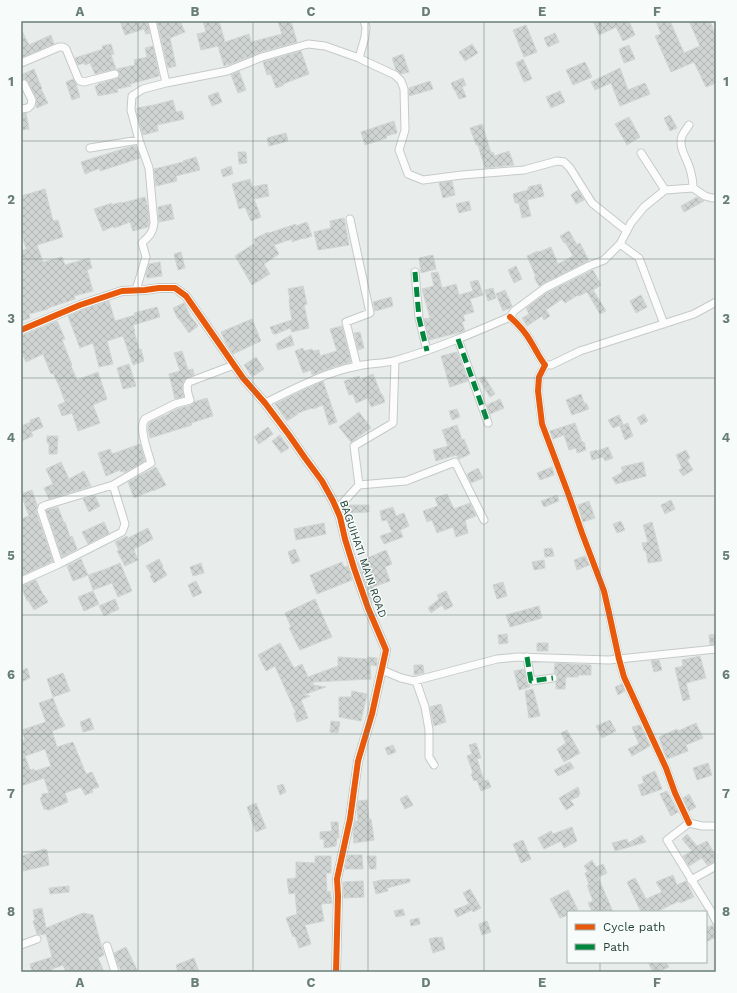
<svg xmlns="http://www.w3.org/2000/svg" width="737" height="993" font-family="'Work Sans',sans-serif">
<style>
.building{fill:url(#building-cross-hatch);stroke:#d1d6d4;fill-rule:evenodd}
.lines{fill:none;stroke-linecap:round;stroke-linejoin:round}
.minor-casing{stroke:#c5cac8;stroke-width:9}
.tertiary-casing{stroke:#c5cac8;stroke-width:10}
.minor{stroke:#fcfcfc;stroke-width:7}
.tertiary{stroke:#fcfcfc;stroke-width:8}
.quiet{stroke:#00873e;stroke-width:5;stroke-dasharray:10 5;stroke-linecap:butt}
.cycleway-casing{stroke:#f7fbf9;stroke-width:8}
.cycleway{stroke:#e8590c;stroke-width:6}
.grid{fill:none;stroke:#697e78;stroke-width:1;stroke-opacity:0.55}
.labels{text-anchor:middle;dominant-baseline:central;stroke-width:3;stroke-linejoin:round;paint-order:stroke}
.street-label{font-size:11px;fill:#24423a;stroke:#f7fbf9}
.neatline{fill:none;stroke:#697e78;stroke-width:1.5}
.grid-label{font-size:13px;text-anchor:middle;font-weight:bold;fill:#697e78}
</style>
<defs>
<pattern id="building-cross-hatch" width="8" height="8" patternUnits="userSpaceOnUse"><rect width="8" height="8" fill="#cfd4d2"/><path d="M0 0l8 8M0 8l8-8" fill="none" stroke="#b2b7b5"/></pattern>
</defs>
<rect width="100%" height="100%" fill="#e8edeb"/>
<path class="building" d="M120 21H147L150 33 146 34 144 29 125 35Z
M157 21H180L185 32 170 38 176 66 168 68Z
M203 21H219L225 42 249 34 251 42 282 34 278 21H291L297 42 261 52 228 65V64L224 66 218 46 201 50 197 34 206 32Z
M593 21H630H629L635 35 623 41 616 27 599 35Z
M656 21H670L684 53 700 46 689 21H710L716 36V83L706 87 694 62 671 72 655 36 661 34Z
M526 25 537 52 524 57 513 30Z
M21 29 29 45 51 35 54 44 21 58Z
M555 33 559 42 548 47 544 38Z
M111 44 114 54 111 55 116 69 95 74 90 63 85 65 84 63 78 65 75 58 103 49 102 46Z
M472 44 478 53 465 61 459 52Z
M629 45 635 59 624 63 619 49Z
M153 46 159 76 130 84 131 86 117 89 118 92 98 96 95 86 98 85V84L118 78 120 73 117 69 135 65 134 60 147 57 145 48Z
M301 51 309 74 283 84 284 85 276 88 271 74 267 75 263 62Z
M403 54 409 72 401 74 396 70 392 58Z
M523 59 532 79 524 82 516 63Z
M585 62 592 77 573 85 566 70Z
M620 68 628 90 645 83 650 94 620 106 611 83 595 90 591 82Z
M34 69 42 89H41L48 103 37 108 36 106V98L28 81 26 80 23 79 21 75Z
M239 71 246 90 238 93 231 75Z
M463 78 466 85 462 87 466 97 459 99 455 90H454L451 83Z
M73 79 76 84 80 97 72 100 66 82Z
M430 81 433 89 409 96V88Z
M560 91 565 102 551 108 546 97Z
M218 92 222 102 212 106 208 96Z
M173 100 176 112 182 111 184 119 157 125 158 131 143 135 138 118 137 108 154 105Z
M26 113 29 129 21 130V114Z
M670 115 677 128 670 131 664 118Z
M629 117 640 137 627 145 615 124Z
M394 121 397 133 386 136 387 138 365 145 361 132Z
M482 124 491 153 493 152 494 156 509 151 514 165 485 168 478 145H476L470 128Z
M286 133 288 141 269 146 267 138Z
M136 146 140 158 100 171V168L85 174 81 162 129 147Z
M238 152H246L247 163 239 164Z
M196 157 200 170 176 176 177 181 156 186 154 169 183 162V161Z
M231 166 233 174 223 177 221 170Z
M250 179 252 187 267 184 269 196 254 199 261 217 251 221 245 207 239 209 232 184Z
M452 181 455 195 443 198 439 183Z
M541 184 544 196 527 200 531 216 522 218 519 203H515L513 194 528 190V187Z
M45 189 53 221 58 220 63 237 37 245 43 262 62 257 65 265 89 258 92 268 87 270 93 291 74 296 75 299 48 308V309L29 314 30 318 21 321V251L26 249 21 231V196Z
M578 190 584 200 576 204 571 195Z
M145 197 148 208 149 223 148 227 133 231 130 222 114 228V226L103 231 94 209 112 203V205L121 202 122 203Z
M697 197 704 201 684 212 681 206Z
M469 201 471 210 459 213 456 204Z
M171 204 174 219 159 222 158 207Z
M344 218 349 245 318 250 314 232 331 228 330 221Z
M307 222 312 236 303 239V238L292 242V239L274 245 279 254 264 264 270 274 252 285 235 256 255 243 254 239 268 232 269 233 296 224V226Z
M569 231 577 245 580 243 588 259V261L543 284 539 286 534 277H536L527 256 538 251 539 252 551 247 558 264 573 256 565 242 564 243 560 236Z
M181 252 185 268 178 270 174 254Z
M433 255 436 269 421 273 419 258Z
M160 262 162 276 147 278 146 274 149 264Z
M516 266 522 279 514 283 508 270Z
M593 270 601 285 593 290 606 311 600 314 587 292 579 296 578 295 565 303 562 299 546 310 550 316 544 320 542 316 527 326 522 318 529 314 526 308 548 292Z
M438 272 442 288 456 284 459 295 473 291 470 282 478 280 483 295 470 299 474 312 463 315 465 321 462 322 465 331 429 340 424 319 430 318 422 289 434 286 431 273Z
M303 286 307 304 304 305 309 328 292 332 290 328 276 334H273L270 327 292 320 290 309 289 299H290L288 289Z
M493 288 496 298 488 301 485 290Z
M505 290 512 306 510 308 503 311 496 294Z
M641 295 647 307 636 313 630 301Z
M391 297 393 306 375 311 373 302Z
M109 301 115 321 135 315 134 313 157 307 160 317 133 325 135 331H134L139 349H141L144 361 133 365 123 336 107 341 113 364 99 367 93 343 80 348 68 316 82 310Z
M184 303 191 317 198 326 189 333 179 319H178L173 308Z
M252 319 261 341 233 354 226 343 221 332Z
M57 321 65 339 62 340 72 365 71 366 77 380 98 372 107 399 93 405 100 423 78 431 72 413 62 416 58 405 65 402 60 388 53 373 51 374 43 354 26 362 21 350V336Z
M342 326 351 362 333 367 312 375 311 370 303 373 295 351 303 348 304 351 312 349 313 351 319 350 320 356 337 351 330 329Z
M360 332 364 348 358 350 354 333Z
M291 335 294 345 278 350 276 344Z
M182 351 188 370 193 369 194 375 187 378 184 381 182 388 184 397 175 399 169 374 180 371 174 353Z
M457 352 468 381 450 387 441 356Z
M256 357 264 369 252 377 244 365Z
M129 364 136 386 123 389 117 368Z
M373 374 381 394H382L385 402 371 407 368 398 356 403 353 394 349 395 344 381 359 376 360 380Z
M484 376 495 394 490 397 479 379Z
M323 381 337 422 329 425 323 405 313 409 312 408 298 413V414L287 421 275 404 301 391Z
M581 394 584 403H586L589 409 572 415 566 400Z
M207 398 213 416 191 423 192 425 150 438 148 430 149 423 163 416 169 414V413L177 409 191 405 194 402Z
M500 399 504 408 490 414 487 405Z
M457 409 460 417 452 420 449 411Z
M359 412 371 428 351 442 339 427Z
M644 414 648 421 641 425 637 418Z
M619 415 623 424 613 428 608 420Z
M39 417 43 427 31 432 33 436 21 441V426L31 422 30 420Z
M575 423 582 442H584L586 450 577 453 576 448 569 450 564 435 553 439 550 431Z
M628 423 633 436 625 440 620 426Z
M457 425 462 440 464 439 470 454 459 459 456 455 436 461 433 450 448 446 442 430Z
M268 427 273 434 259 444 254 437Z
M280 435 289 448 281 453 272 441Z
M47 436H58L57 454H49V443H47Z
M140 444 145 461 124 473V471L121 472 120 470 106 476 98 453 110 449 112 454Z
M608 447 613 458 605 461 603 457 592 460 590 452 597 450V451Z
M686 450 690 458 687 460 693 470 683 476 679 470 682 468 676 455Z
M61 462 69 479 84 471 91 486 49 499 44 488 53 484 46 469Z
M643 462 646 476 616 484 612 478 623 472 621 467Z
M156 467 166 485 153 491V490L134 498 128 482Z
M552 467 554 475 540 480 537 473Z
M478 468 483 478 471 483 467 474Z
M32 490 37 505 36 512 53 561 21 576V519L29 516 21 494Z
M447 494 454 509 470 503 476 516 465 520 468 533 456 537 453 527 437 533 432 520 427 522 423 511 438 506 435 498Z
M557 495 559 501 544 507 541 501Z
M95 496 100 506 89 512 83 499Z
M671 500 675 509 665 514 661 505Z
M589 501 595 518 583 522 578 505Z
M347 505H369V512L344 513 343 510Z
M58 507 64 523 65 522 70 537 72 536 77 549 62 557 46 510Z
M393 507 396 516 404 513 409 526 400 530 403 537 384 544 380 536 392 532 387 520 382 521 380 511Z
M621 521 625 530 617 533 613 524Z
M104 522 109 533 88 544 82 532Z
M652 522 662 561 648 563 646 551H644L642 543 648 542 643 525Z
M324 523 326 534 296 540 294 529Z
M148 528 153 539 134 549 135 551H134L138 560 125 566 117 551 119 550 115 542 127 536 128 538Z
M552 548 554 556 545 557 544 549Z
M295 549 300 561 292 564 288 552Z
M386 550 392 564 385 567 390 581 373 587 378 601 372 603 358 562Z
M585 556 589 565 577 570 574 560Z
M81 559 88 575 73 581 67 566Z
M159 559 163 566 162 567 167 575 154 583 150 576 152 575 146 566Z
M544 560 545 568 534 570 532 562Z
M342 562 344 567 348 566 352 580 317 594 310 575Z
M120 563 132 591 118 597 112 583 93 590 88 575 106 569Z
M201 563 204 573 193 576 190 567Z
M36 580 43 595H44L48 602 34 610 28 600 27 601 21 586Z
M196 581 202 593 193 597 188 585Z
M503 582 507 596 497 599 493 585Z
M93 591 99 604 84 611 78 597Z
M446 591 453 606 445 610 442 605 431 613 428 608 439 599 437 595Z
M115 599 119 609 104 616 99 606Z
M315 599 332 637 300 650 289 628 291 627 285 613Z
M539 606 542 618 510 627 506 615Z
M507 634 508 643 499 644 498 635Z
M716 634V644L710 645 709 635Z
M280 643 294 668 302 664 308 677 338 666V657L368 659V657L377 658V666L370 665 371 679 313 682V685L326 687 303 695 310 696 301 700 308 718 297 722 294 713H296L275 666 266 671 258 655Z
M537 643H548V651H537Z
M700 656 706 678 686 683 690 699 683 701 675 668 683 666 682 660Z
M654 660H659L662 670 654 672 651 661Z
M555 663 591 665V675H578V677H566L565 689H556V682L558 678 556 674 554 673Z
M414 665H423L424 673 414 675Z
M27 668 30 678 21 682V671Z
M524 669 526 682 530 687 519 690 514 671Z
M63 673 70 691 53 697 47 679Z
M622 684 625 691 618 695 615 687Z
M533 689 540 716 529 718 525 691Z
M352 691 367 694 361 721 339 717V697H351Z
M53 698 60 717H61L65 726 52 731 57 747 73 742 86 774 92 772 99 787 92 789 93 792 85 795 81 787 65 793 68 802 49 810 44 809 40 798 42 797V794L49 793 44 778 21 786V741L25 740 22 730 46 722 39 703ZM45 749 51 766 35 771 34 769 30 770 25 756Z
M441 704 446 722 434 726 430 707Z
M90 718 94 729 83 732 80 722Z
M610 720 616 731 602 738 596 726Z
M331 721 340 722 338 733 330 732Z
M696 723 703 738 686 745 688 751 667 759 659 737 677 729 678 731Z
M640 725 650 746 632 756 628 749 639 744 632 727Z
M567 730 580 753 564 762 557 749 566 743 561 733Z
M476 743 481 758 477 759 484 781 488 780 491 787 481 791 477 780 474 781 471 774 473 773 467 756 472 754 469 745Z
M393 745 396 752 388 755 385 748Z
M570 762 574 768 558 776 554 770Z
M708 763 712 775 697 780 693 768Z
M655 771 662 789 642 796 638 785 644 783 642 777Z
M283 784 286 792 280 795 277 786Z
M578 787 580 793 578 797 570 800 574 805 566 810 559 798Z
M667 791 678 812 671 816 660 794Z
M689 794 696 807 689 811 683 798Z
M407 795 413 805 405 809 400 799Z
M367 800 369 819H371L374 840 354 843 353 832 355 821H358L357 811 358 801Z
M256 803 266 828 256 832 247 807Z
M331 822H338L339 838H337L336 846 324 848V839H320V832L332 831Z
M572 827 577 841 564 848 561 841 544 849 538 838 551 831 553 834Z
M687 834 697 846 707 841 716 856V861L707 865 702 858 689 866 683 856 692 851 682 839Z
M642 835 646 842 615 851 612 843 627 839 628 843Z
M523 840 531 859 521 863 513 844Z
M44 849 47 850 49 865 23 871 22 856Z
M348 855H362L363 869H345Z
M315 856H331V873H326L327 892 330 891 332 903 321 904 324 921 305 925 311 944 299 948 295 936 293 937 286 918 297 914 295 893 289 894 287 879 296 878V862L315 863Z
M367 856H376V869H370Z
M592 860 596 867 603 864 607 873 598 877 613 912H592L588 903 593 901 587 885H589L585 873 588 872 584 866Z
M673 875 677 885 686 881 694 897 680 903 679 901 656 912H641L627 882 635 878 646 899 662 892 656 882Z
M410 879V882L387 888 388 891 376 894 373 882 381 880Z
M363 881 364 897 344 898 343 882Z
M69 886V892L50 894 49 888Z
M470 889 481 908 473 912 472 910 457 917 454 910 469 904 463 893Z
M568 890 578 910 573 912H568V915L560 918 550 899Z
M42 908 46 928 83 913 93 915 104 955 98 958 104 972H66L63 965 52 969 53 972H32L30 964 52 957 46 934 40 935 37 934 33 921 35 920 33 910Z
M403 909 405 915 396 917 394 911Z
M419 918 420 924 411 926 410 920Z
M487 921 491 932 482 935 479 926V924Z
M713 925 716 932V937L706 942V928Z
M438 937 439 938 442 937 445 949 433 953 429 939Z
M126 947 138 972H122L117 963 114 953Z
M194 958 199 972H178L176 965Z
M648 962H666L669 967 662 970V972H653Z"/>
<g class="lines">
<defs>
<path id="minor" d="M152 21 166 83
M364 21 366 27 365 37 359 58 367 62 395 75 401 81 404 89 405 130 399 150 408 174 423 180 462 175 524 170 557 161 564 162 570 168 592 203 627 231
M21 63 59 47H63L66 49 78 78 80 81 84 82 115 74
M21 109 28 108 31 105 32 100 24 84
M689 125C687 128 684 132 682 136 678 147 687 159 690 169 692 176 693 182 693 188
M90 148 139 140 131 110 132 96 143 89 166 83 227 71 262 57 308 44 325 46 359 58
M641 153 665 190
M350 219 370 313 346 322 357 366
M620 244 639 258 664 324
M415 272 419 318 427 351
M136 290 146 257 142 243C149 236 153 233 154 223L149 168 139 140
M510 317C518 324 526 333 531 342 536 350 539 357 545 365L539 377 538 391 542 424 568 493 582 533 604 591 609 613 619 659 624 677 666 768 675 793 689 823
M458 339 488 423
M545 365H551L580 351 694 314 716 302
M265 403C294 389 325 372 358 366 370 363 384 364 397 360 436 349 473 333 510 317L514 311 545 288 589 266 604 260 620 244 631 223 644 207 665 190 693 188 705 196 712 198H716
M113 485 151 463C148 452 138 428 145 419L175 404 190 400C188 394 185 387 189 382L234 365
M359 485 354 446 393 423 395 361
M337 509 359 485 406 481 455 462 484 520
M21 581 59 564 122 532 125 524 113 485 46 505 42 507 41 510 59 564
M527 657 531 681 553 678
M382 670 401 678 414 681 497 659 517 657 609 660 716 649
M416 681 425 707 429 730V757L434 765
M716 826H702L689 823 667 840 711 911 716 921
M691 880 716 866
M21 945 37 939
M107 946 115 972"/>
<path id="tertiary" d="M21 330 80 305 122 291 145 290 159 288H175L186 296 243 378 265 403 289 435 305 458 322 481 333 501 340 517 345 539 354 568 368 608 386 650 372 714 358 761 350 819 337 879 338 896 336 972"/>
</defs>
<use href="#minor" class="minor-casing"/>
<use href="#tertiary" class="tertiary-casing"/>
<use href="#minor" class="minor"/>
<use href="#tertiary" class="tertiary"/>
<path class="quiet" d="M415 272 419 318 427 351
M458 339 488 423
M527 657 531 681 553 678"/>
<defs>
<path id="cycleway" d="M510 317C518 324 526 333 531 342 536 350 539 357 545 365L539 377 538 391 542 424 568 493 582 533 604 591 609 613 619 659 624 677 666 768 675 793 689 823
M21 330 80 305 122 291 145 290 159 288H175L186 296 243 378 265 403 289 435 305 458 322 481 333 501 340 517 345 539 354 568 368 608 386 650 372 714 358 761 350 819 337 879 338 896 336 972"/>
</defs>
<use href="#cycleway" class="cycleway-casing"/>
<use href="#cycleway" class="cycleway"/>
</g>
<path class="grid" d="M138 21V972M253 21V972M368 21V972M484 21V972M600 21V912M21 141H716M21 259H716M21 378H716M21 496H716M21 615H716M21 734H716M21 852H716M600 962V972"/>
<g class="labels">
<g class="street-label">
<text transform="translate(363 559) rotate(71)">BAGUIHATI MAIN ROAD</text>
</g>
</g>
<rect width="737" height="993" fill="none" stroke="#f7fbf9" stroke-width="44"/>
<rect x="567" y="911" width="140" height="52" fill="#f7fbf9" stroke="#a3b1ad"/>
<rect x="575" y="924" width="20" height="6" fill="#e8590c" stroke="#a3b1ad"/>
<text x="603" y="931" font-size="12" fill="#24423a">Cycle path</text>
<rect x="575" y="944" width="20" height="6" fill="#00873e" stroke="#a3b1ad"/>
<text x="603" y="951" font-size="12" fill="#24423a">Path</text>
<rect x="22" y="22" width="693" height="949" class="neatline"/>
<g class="grid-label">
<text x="80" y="16">A</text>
<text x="195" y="16">B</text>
<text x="311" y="16">C</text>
<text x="426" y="16">D</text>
<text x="542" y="16">E</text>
<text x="657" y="16">F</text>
<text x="11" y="86">1</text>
<text x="726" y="86">1</text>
<text x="11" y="204">2</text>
<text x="726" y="204">2</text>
<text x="11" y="323">3</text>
<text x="726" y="323">3</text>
<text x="11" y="442">4</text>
<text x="726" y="442">4</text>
<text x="11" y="560">5</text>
<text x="726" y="560">5</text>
<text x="11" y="679">6</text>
<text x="726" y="679">6</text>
<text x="11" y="798">7</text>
<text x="726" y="798">7</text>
<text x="11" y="916">8</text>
<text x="726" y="916">8</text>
<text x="80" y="987">A</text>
<text x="195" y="987">B</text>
<text x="311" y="987">C</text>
<text x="426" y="987">D</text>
<text x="542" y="987">E</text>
<text x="657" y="987">F</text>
</g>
</svg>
